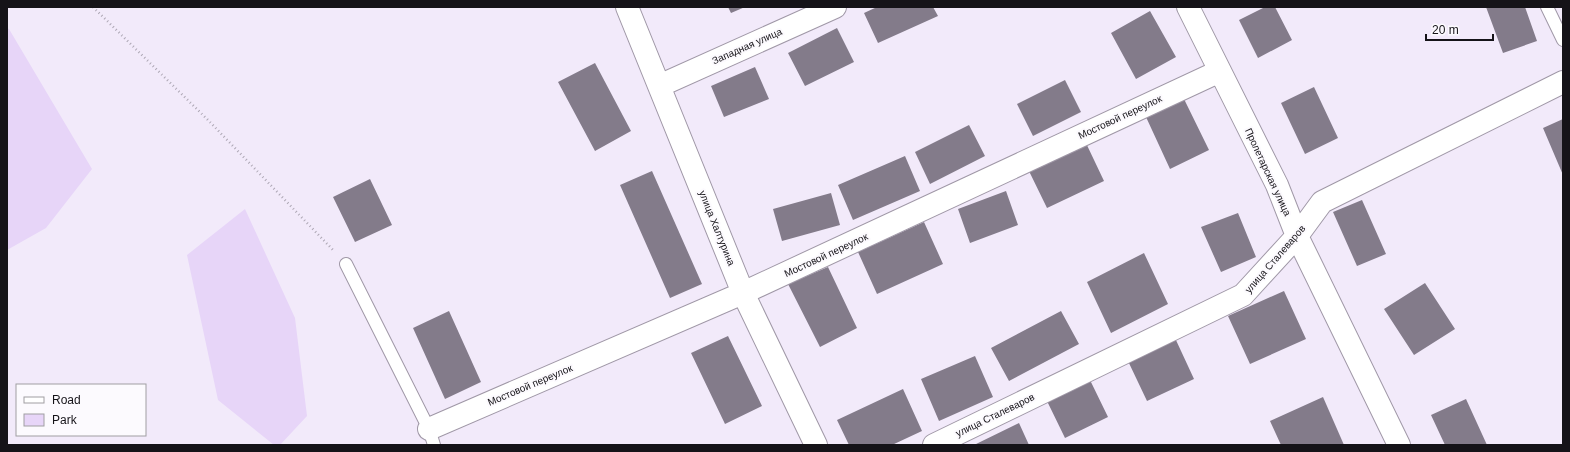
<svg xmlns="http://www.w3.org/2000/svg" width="1570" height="452" font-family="Arial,sans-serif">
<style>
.green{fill:#e7d5f8}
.building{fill:#837b8a}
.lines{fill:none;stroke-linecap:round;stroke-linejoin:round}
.lane-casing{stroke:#a098a7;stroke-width:14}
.street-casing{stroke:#a098a7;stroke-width:24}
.path{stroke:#ada7b4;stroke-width:2.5;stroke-dasharray:1 3;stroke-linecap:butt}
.lane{stroke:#fff;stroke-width:12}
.street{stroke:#fff;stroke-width:22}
.labels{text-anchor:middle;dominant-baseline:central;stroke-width:4;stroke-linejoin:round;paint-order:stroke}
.street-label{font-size:10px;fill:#151318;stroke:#fcfafe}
</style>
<rect width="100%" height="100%" fill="#f2eafa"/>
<path class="green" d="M7 28 9 29 92 169 46 228 7 250Z
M245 209 295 318 307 416 280 445H274L218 400 187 255Z"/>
<path class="building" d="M728 7H745L731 13Z
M877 7H933L938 16 878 43 864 13Z
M1265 7H1275L1292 40 1258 58 1239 20Z
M1486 7H1525L1537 41 1503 53Z
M1150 11 1176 57 1136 79 1111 33Z
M837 28 854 62 805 86 788 53Z
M595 63 631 131 595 151 558 82Z
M755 67 769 99 724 117 711 86Z
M1065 80 1081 112 1033 136 1017 104Z
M1314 87 1338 138 1305 154 1281 103Z
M1184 99 1209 150 1170 169 1146 117Z
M1563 119V175L1543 128Z
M969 125 985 156 930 184 915 152Z
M1085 141 1104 181 1047 208 1028 169Z
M905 156 920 191 853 220 838 185Z
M652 171 702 284 670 298 620 185Z
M370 179 392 225 355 242 333 197Z
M1006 191 1018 225 970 243 958 209Z
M831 193 840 225 782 241 773 209Z
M1362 200 1386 254 1357 266 1333 212Z
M1238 213 1256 257 1221 272 1201 227Z
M924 222 943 264 877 294 858 252Z
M1144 253 1168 304 1111 333 1087 282Z
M828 267 857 328 820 347 788 284Z
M1425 283 1455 329 1414 355 1384 309Z
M1284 291 1306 339 1250 364 1228 316Z
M449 311 481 382 445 399 413 328Z
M1061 311 1079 344 1009 381 991 348Z
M728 336 762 406 725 424 691 353Z
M1175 338 1194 379 1147 401 1128 361Z
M975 356 993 397 939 421 921 379Z
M1090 380 1108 417 1065 438 1047 401Z
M903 389 922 431 892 445H849L837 420Z
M1323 397 1344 445H1281L1270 421Z
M1466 399 1487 445H1445L1431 415Z
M1019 423 1029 445H974Z"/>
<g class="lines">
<defs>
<path id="lane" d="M1547 7 1563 40
M346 264 429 429 434 445"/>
<path id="street" d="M627 7 743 293 816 445
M1188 7 1277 185 1297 236 1399 445
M659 86 835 7
M429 429 743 293 1220 71
M934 445 1243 295 1297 236 1322 202 1563 82"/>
</defs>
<use href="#lane" class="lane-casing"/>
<use href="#street" class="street-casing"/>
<path class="path" d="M93 7 207 119 334 251"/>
<use href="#lane" class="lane"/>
<use href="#street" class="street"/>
</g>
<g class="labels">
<g class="street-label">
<text transform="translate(747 46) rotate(-24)">Западная улица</text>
<text transform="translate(1120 117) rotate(-25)">Мостовой переулок</text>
<text transform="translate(1268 172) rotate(65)">Пролетарская улица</text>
<text transform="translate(717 228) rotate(68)">улица Халтурина</text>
<text transform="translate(826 255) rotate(-25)">Мостовой переулок</text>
<text transform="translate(1275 259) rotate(-49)">улица Сталеваров</text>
<text transform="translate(530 385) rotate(-23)">Мостовой переулок</text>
<text transform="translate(995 415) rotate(-26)">улица Сталеваров</text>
</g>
</g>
<rect width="1570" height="452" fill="none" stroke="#151318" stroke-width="16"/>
<rect x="16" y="384" width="130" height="52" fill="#fcfafe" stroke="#a09ea2"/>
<rect x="24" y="397" width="20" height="6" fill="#ffffff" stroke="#a09ea2"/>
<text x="52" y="404" font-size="12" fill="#151318">Road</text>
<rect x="24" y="414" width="20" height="12" fill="#e7d5f8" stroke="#a09ea2"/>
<text x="52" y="424" font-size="12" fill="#151318">Park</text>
<path d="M1426 34v6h67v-6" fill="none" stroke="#151318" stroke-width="2"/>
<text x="1432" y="34" font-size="12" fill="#151318" stroke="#fcfafe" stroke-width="3" paint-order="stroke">20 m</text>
</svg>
